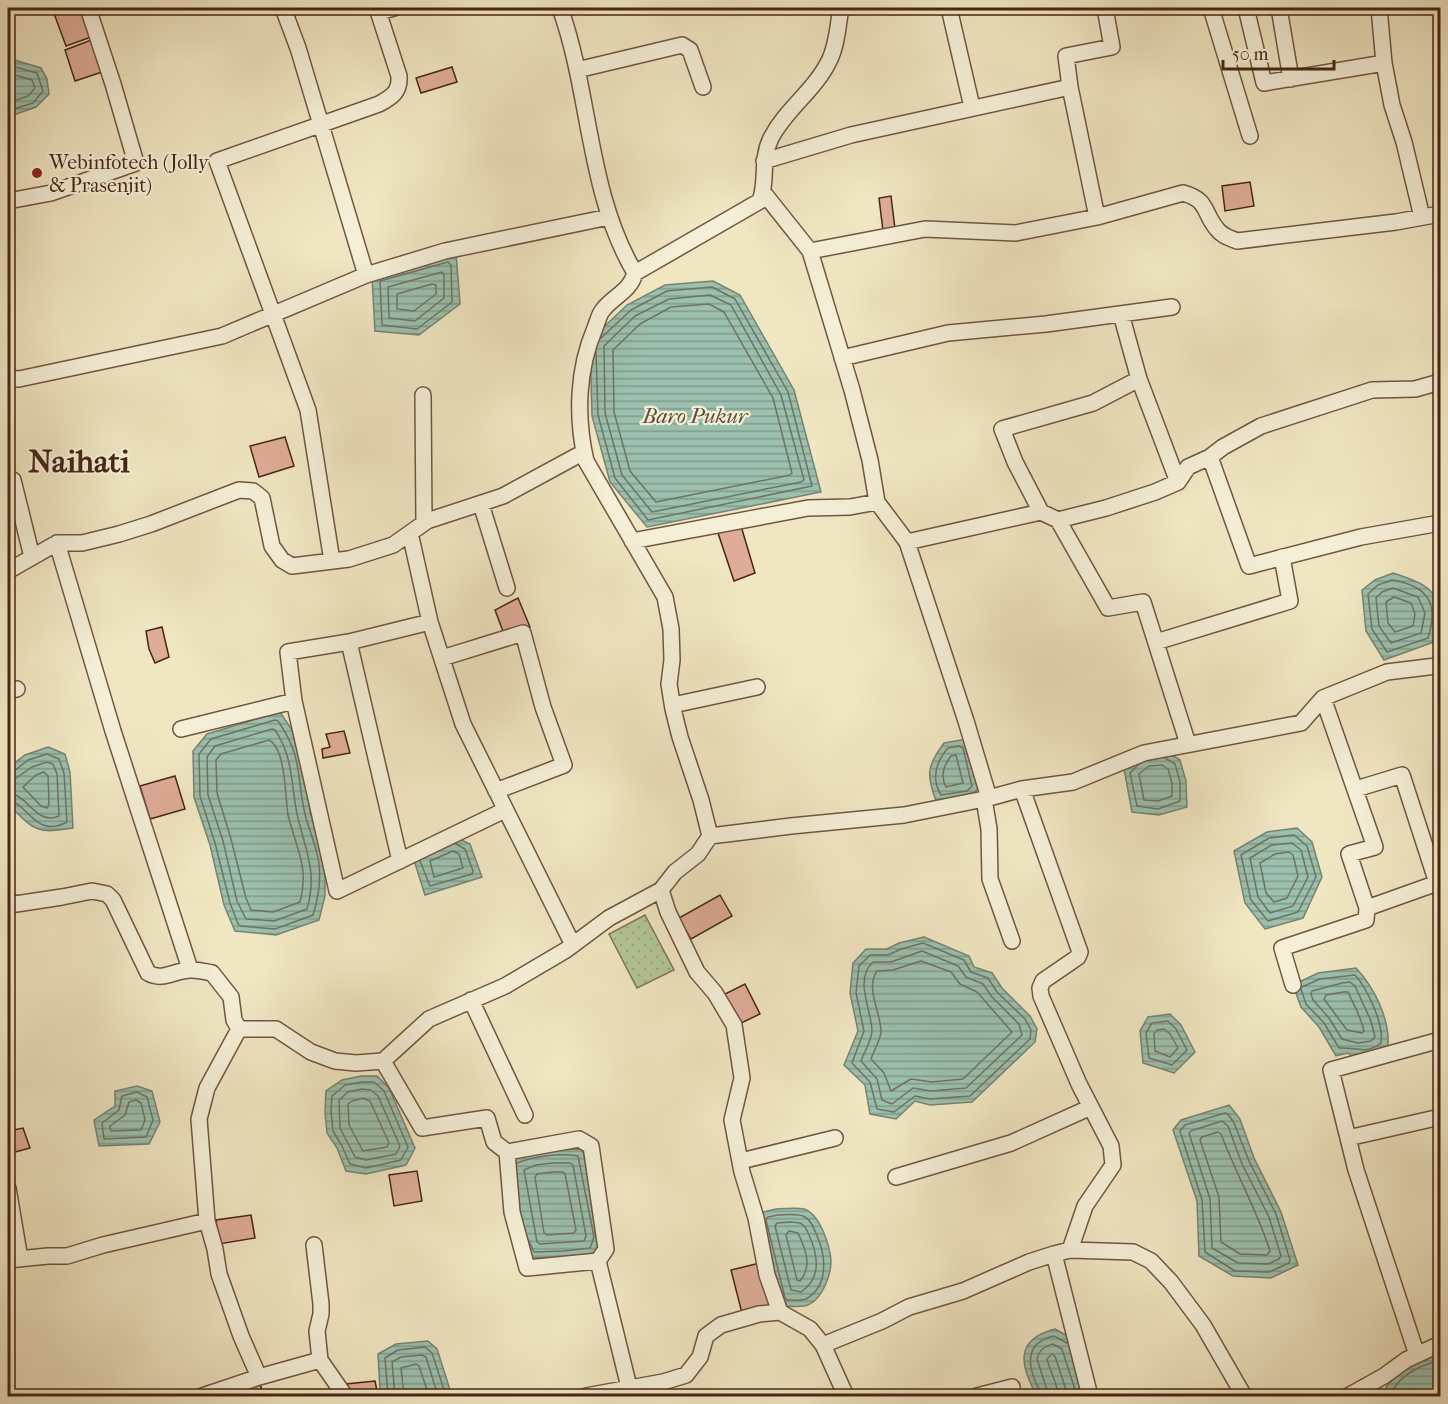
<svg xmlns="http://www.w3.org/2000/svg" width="1448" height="1404" font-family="'IM FELL French Canon',serif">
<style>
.grass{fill:url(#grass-dots);stroke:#7c7656;stroke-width:1.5}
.water{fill:url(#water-rules);stroke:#798270;stroke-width:1.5}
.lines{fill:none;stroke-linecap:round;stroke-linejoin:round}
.shore{stroke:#707361;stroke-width:1.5}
.building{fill:#dfac98;stroke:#452614;stroke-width:1.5}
.street-casing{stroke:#705640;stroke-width:18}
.street{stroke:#f5efd7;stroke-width:15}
.poi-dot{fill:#8f2418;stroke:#f5efd7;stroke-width:2}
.labels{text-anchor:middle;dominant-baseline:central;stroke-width:4.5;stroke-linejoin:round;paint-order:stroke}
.poi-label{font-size:20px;fill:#452614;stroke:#f5efd7;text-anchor:start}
.water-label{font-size:21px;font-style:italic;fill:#5a4c3a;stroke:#f5efd7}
.town-label{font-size:32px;font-weight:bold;fill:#452614;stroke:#f5efd7}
</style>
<defs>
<pattern id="grass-dots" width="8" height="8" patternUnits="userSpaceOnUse" patternTransform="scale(1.5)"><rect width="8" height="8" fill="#b3c699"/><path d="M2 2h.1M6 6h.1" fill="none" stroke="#9baa83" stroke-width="1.8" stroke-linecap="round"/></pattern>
<pattern id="water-rules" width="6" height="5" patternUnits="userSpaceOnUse" patternTransform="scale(1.5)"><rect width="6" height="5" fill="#9bc0ae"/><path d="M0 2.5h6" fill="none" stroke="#809c8c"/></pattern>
</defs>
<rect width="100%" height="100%" fill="#f0e6c2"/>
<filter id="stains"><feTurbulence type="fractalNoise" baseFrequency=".00333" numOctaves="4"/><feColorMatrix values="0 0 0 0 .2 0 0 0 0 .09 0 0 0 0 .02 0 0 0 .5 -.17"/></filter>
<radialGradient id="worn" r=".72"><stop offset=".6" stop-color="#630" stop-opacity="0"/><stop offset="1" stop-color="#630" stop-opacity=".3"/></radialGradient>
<path class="grass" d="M645 915 674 970 637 988 609 934Z"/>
<path class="water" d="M8 58 41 68 47 79 49 94 36 107 8 117Z
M456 253 460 304 419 335 375 331 372 277Z
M713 281 740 295 794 390 821 492 647 527 610 482 592 416 590 340 627 305 665 285Z
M1393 573C1439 588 1442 594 1434 642L1384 660 1366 631 1362 590 1375 580Z
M280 712 296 736 304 759 310 811 325 864V896L319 920 276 935 235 931 224 905 210 845 194 797 193 751 207 734Z
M967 739 979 787 971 797 936 801C926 774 927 766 944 743Z
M48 747 65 754 70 772 73 828C37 834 35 831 10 806L8 768 25 755Z
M1166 751 1180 760 1186 781 1187 807 1159 815 1132 812 1124 769Z
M1297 828 1312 842 1322 877 1303 918 1265 929 1245 903 1234 851 1267 832Z
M453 836 470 844 482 877 425 895 412 854Z
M924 937 969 956 974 967 992 973 1002 988 1030 1016 1037 1029 1035 1042 972 1102 930 1105 915 1101 896 1119 870 1114 865 1085 844 1065 858 1031 850 993 853 963 866 949H887L899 943Z
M1356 968C1374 987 1390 1019 1388 1046L1377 1054 1354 1058 1348 1053 1336 1056 1319 1027 1301 1007 1293 985 1318 973Z
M1170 1014 1181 1025 1195 1052 1174 1073 1143 1063 1140 1031 1148 1017Z
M361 1076H377L389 1088 415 1148 406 1165 366 1174 346 1171 337 1148 327 1133 325 1112 326 1091 342 1080Z
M137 1086 152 1091 160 1122 149 1144 99 1146 94 1120 115 1106V1091Z
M1229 1105 1240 1119 1254 1158 1281 1212 1298 1265 1271 1278 1233 1276 1199 1256 1197 1201 1173 1130 1181 1120Z
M581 1149 584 1154 600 1237 596 1253 565 1257 528 1258 521 1233 511 1158 551 1150Z
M776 1209C785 1209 796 1207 804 1209 820 1214 830 1246 831 1261 831 1276 821 1303 804 1306 797 1307 788 1306 781 1306L759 1213Z
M1055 1329 1073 1339 1090 1396H1037C1020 1365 1014 1340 1055 1329Z
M428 1341 437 1349 452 1396H382L380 1389 378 1354 396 1344Z
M1440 1355V1396H1390L1386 1387C1400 1370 1419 1358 1440 1355Z"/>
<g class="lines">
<path class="shore" d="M8 65 37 73 43 91 33 103 8 111
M8 73 32 80 35 88 28 96 8 103
M448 262 451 265 452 302 417 329 382 325 380 281Z
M442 272 444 275V298L415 321 389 318 388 287Z
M432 284 436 285V294L414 311 397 309V294Z
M710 295 731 305 781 395 804 480 801 482 652 512 622 475 605 413 604 346 635 316 669 299Z
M709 304 724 312 773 398 792 473 790 475 656 502 630 471 614 412 613 350 640 324 671 307Z
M596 352 598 415 615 478 648 520 812 486 788 392 735 299 712 287 667 291 631 310 601 338
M1392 580C1428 586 1439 603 1428 638L1387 652 1372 629 1368 594 1378 585Z
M1393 588 1418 597 1425 613 1421 633 1391 643 1379 626 1376 598 1382 592Z
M1394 597 1411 603 1415 614 1413 626 1395 632 1388 623 1386 602Z
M275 720 278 721C303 757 296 775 305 814 309 831 317 847 319 864 321 881 318 899 313 915L275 929 241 926 238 924 230 903 215 843 200 796 199 754 211 739Z
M272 729 275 730C293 756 291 784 297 814 305 850 318 871 307 909L274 921 246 919 237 901 223 841 208 795 207 757 215 746Z
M269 740C286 749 285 796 288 815 292 832 299 848 302 865 304 876 303 891 300 902L273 912 251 910 246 898 231 839 217 793 216 760 221 754Z
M959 746 963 748 972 786 967 791 941 795C931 778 935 763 948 748Z
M956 755 963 783 946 787C940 776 944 765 951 756Z
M1138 765 1130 773 1137 806 1158 809 1180 801V782L1175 764 1165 758
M1162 765 1168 769 1172 783V796L1158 801 1144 800 1139 774 1149 766Z
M8 772H13L28 760 47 754 59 759 64 773 67 822C35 839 28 803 8 800
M44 772 48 776 49 805 47 808 41 806 23 787 36 775Z
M8 780 16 778 32 767 47 762 53 764 57 774 59 816C36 826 28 794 8 793
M1294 835 1307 846 1316 877 1298 912 1268 921 1251 900 1241 855 1269 838Z
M1292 843 1301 850 1308 877 1293 906 1270 913 1258 897 1250 858 1272 845Z
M453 851 459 854 463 868 434 877 430 861Z
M1289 852 1293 855 1298 876 1287 898 1274 902 1266 893 1260 863 1275 854Z
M420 861 430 886 472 874 473 871 465 849 456 844
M923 943 964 960 971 972 988 978 997 992 1025 1019 1031 1030 1030 1039 970 1096 930 1099 915 1096 894 1112 877 1109 870 1082 852 1063 864 1031 856 993 859 966 870 955H888L901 949Z
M922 951 958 966 966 977 983 984 992 997 1019 1024 1022 1035 966 1088 931 1091 913 1088 892 1104 882 1100 877 1079 861 1061C864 1052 872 1040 872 1030 871 1009 854 979 873 962H891Z
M921 961 951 972 960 984 977 992 1012 1032 963 1079 932 1082 911 1079 891 1091 884 1073 871 1059C874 1050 880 1041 881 1032 881 1013 865 988 877 971L893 970Z
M1342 983 1350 982 1355 986 1371 1021 1375 1037 1371 1041 1358 1043 1342 1039 1329 1018 1313 1000 1311 994 1312 991Z
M1301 989 1306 1004 1324 1023 1339 1048C1355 1047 1366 1055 1381 1043 1384 1024 1367 988 1355 975L1320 979 1302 987
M1343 992H1348C1354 1005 1361 1017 1364 1031L1362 1033 1347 1030 1324 999 1326 995Z
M1168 1021 1176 1029 1187 1050 1172 1065 1149 1058 1146 1033 1152 1023Z
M1164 1029 1170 1034 1178 1048 1170 1057 1155 1051 1154 1034 1157 1030Z
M362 1082H374L384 1091 408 1147 401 1160 366 1168 350 1164 342 1146 333 1131 331 1111 332 1096 345 1085Z
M362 1089 371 1090 378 1096 400 1146 396 1154 366 1160 355 1157 340 1128 339 1100 348 1092Z
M137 1092 147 1097 153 1120 146 1137 104 1139 102 1123 119 1110 122 1096Z
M363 1098 370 1101 389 1143 387 1147 363 1151 349 1125 348 1104 352 1101Z
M136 1100 141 1103 145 1120 141 1130 111 1131 110 1126 125 1115 129 1102Z
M1225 1113 1228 1114 1234 1123 1249 1161 1276 1214 1290 1260 1289 1263 1269 1272 1235 1271 1205 1252 1202 1200 1180 1131 1185 1125Z
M1222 1121 1228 1126 1242 1164 1269 1217 1281 1256 1279 1259 1268 1264 1238 1263 1212 1248 1210 1199 1189 1133 1191 1131Z
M1218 1132 1221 1134C1236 1174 1257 1210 1270 1251L1267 1255 1240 1254 1221 1242 1219 1197 1200 1140 1202 1137Z
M517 1163C535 1156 559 1153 578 1156L594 1237 590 1248 564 1251 534 1252 528 1239
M552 1163H570L573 1165 586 1236 584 1241 540 1244 537 1242 524 1170 536 1165Z
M553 1172H563L565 1174 576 1230 574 1233 547 1235 544 1233 535 1177 537 1174Z
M778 1215C786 1215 798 1213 805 1217 812 1221 814 1229 817 1236 826 1256 829 1286 806 1299 801 1301 793 1300 787 1300L785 1298 766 1220 768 1217Z
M790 1222C791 1222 800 1223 800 1223 805 1225 807 1230 809 1235 818 1255 822 1278 801 1292L791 1290 775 1226 777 1223Z
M789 1231 798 1233C805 1248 813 1266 800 1281L797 1280 786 1235Z
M388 1396 385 1358 398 1350 425 1347 432 1353 446 1396
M395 1396 392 1362 401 1357 422 1355 426 1357 438 1396
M404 1396 401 1368 416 1364 419 1366 429 1396
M1042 1396C1041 1391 1038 1388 1036 1383 1026 1360 1028 1342 1054 1336L1067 1343
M1049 1396 1037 1359C1039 1350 1044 1346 1053 1344L1062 1349 1077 1396
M1058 1396C1058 1384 1050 1372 1047 1359L1052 1354 1055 1356 1068 1396
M1395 1396 1394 1388C1404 1373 1423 1364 1440 1361"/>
</g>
<path class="building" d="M52 8H84L94 36 66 46Z
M94 39 105 71 75 81 65 50Z
M452 67 457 82 421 93 416 78Z
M1250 182 1254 206 1225 211 1222 186Z
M891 196 895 229 883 231 879 198Z
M285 437 294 466 259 477 250 446Z
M741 526 755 573 734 581 718 533Z
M518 598 530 627 504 634 495 610Z
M162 627 169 657 155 663 149 649 146 631Z
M344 731 350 753 323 758 322 749 330 747 326 734Z
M175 776 185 809 150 819 140 786Z
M720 895 732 916 691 939 679 918Z
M745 984 760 1014 737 1025 723 995Z
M23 1128 30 1148 8 1154V1131Z
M417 1171 422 1201 394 1206 389 1175Z
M251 1215 255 1238 219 1244 216 1220Z
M760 1263 770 1305 742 1313 731 1270Z
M375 1381 378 1396H352L346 1384Z
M260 1384 264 1396H239L238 1392Z"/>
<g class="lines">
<defs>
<path id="street" d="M283 8 298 48 366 275
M560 8C591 94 587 192 635 273 630 292 613 296 602 311 599 315 597 323 595 328 577 370 576 418 586 461L665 597 671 629 672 660 669 684 673 709 680 737 701 800 710 836 698 854 675 872 661 890 668 912 697 972 715 993 734 1025 742 1078 732 1120 742 1172 756 1218 767 1275 780 1312
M949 8 972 107
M1211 8 1250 136
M1246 8 1264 83 1384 63
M1279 8 1291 79
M1379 8 1384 63 1392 105 1404 142 1422 217
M379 12 394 8
M577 70 682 45 690 50 703 87
M1070 87 1066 56 1112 47 1105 8
M764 161 851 135 1070 87 1097 217
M763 192 810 251 925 229 1016 233 1097 217 1183 193C1209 200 1203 213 1217 229 1222 236 1230 238 1237 241L1396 222 1440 214
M8 201 51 193 136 163 113 84 88 8
M635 273 760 201C768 180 760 160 771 138 786 109 815 90 829 61 837 46 838 24 841 8
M1121 314 1139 379
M842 358 948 333 1046 324 1172 307
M8 378 19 379 222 336 366 275 445 251 609 217
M423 395 424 523
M1210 457 1249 566 1361 537 1440 523
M8 481 13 480 32 557
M481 504 507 588
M1041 512 1015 462 1002 429 1093 403 1139 379 1178 482
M1058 520 1108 608 1143 602 1188 744
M410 533 430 622 463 724 573 945
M632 541 808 508 850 507 877 502
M907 542 1041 512 1058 520 1106 508 1155 492 1178 482 1188 467 1210 457 1223 447 1261 426 1372 390 1415 389 1440 382
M57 543 113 731 190 969
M332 561 308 410 217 161 379 104C392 97 400 92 399 76L377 8
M8 571 57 543H82L119 534 151 524 239 490 253 491 262 498 272 546 282 560 292 566 349 559 393 545 427 521 503 496 584 452
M430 622 349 642 288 652 294 701 337 891 505 810
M349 642 400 861
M1156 642 1290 601 1282 557
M442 658 523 633 543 707 564 765 496 791
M8 691 17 689
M673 705 757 687
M181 729 294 701
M1022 789 1080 952 1078 957 1043 981 1040 988 1041 996 1079 1084 1111 1146 1113 1165 1085 1206 1070 1250
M1356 789 1402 775 1437 883
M989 798 1022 789 1073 782 1144 753 1301 723 1323 698 1387 672 1436 666 1440 668
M984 799 989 829 990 879 1012 941
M710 836 791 826 904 815 989 798 966 721 907 542 877 502 870 460 852 390 810 251
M8 901 16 904 62 897 92 891 107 894 113 900 148 973C164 982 176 969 192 970 199 970 206 972 212 973L231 997 234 1020 239 1029H276L311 1052 335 1061 356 1063 383 1061 429 1019 505 986 566 950 609 918 661 890
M1367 908 1440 882
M1293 985 1282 948 1366 920 1367 908 1349 854 1375 847 1323 698
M471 1000 525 1115
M383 1061 422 1128 487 1118 494 1142 507 1152
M1348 1138 1440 1117
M741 1161 835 1138
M896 1177 1011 1143 1091 1107
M8 1188 20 1259
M207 1221 199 1119 207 1088 239 1029
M314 1245 321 1304V1314L317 1331 320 1360
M1054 1254 1090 1396
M8 1260 48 1256H67L103 1245 207 1221 215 1249 219 1274 241 1336 259 1377 320 1360 345 1396
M598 1261 527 1268 512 1212 507 1152 579 1139 591 1146 606 1249 598 1261 629 1387
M823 1345 846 1396
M1417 1355 1356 1170 1331 1070 1440 1040
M202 1396 259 1377
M586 1396 663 1382 686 1375 700 1357 706 1336 721 1325 759 1314 780 1312 810 1329 823 1345 882 1321 909 1307 963 1291 1029 1262 1054 1254 1070 1250 1133 1252 1151 1261 1171 1282 1203 1325 1244 1396
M977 1396 1012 1387
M1348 1396 1384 1376 1406 1360 1440 1344"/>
</defs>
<use href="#street" class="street-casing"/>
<use href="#street" class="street"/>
</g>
<circle class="poi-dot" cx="37" cy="173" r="6"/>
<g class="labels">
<g class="poi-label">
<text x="49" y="162">Webinfotech (Jolly<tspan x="49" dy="23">&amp; Prasenjit)</tspan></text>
</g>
<g class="water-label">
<text x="695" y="416">Baro Pukur</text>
</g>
<g class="town-label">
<text x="79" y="461">Naihati</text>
</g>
</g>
<rect width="1448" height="1404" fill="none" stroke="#f0e6c2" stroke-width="30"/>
<rect x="9" y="9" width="1430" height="1386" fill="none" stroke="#452614" stroke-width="3"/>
<rect x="15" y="15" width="1418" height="1374" fill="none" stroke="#452614" stroke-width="1.5"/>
<path d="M1223 60v9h111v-9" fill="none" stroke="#452614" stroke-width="3"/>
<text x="1232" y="60" font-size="18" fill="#452614" stroke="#f5efd7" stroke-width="4.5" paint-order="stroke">50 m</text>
<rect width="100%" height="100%" filter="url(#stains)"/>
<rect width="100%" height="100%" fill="url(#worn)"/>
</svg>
